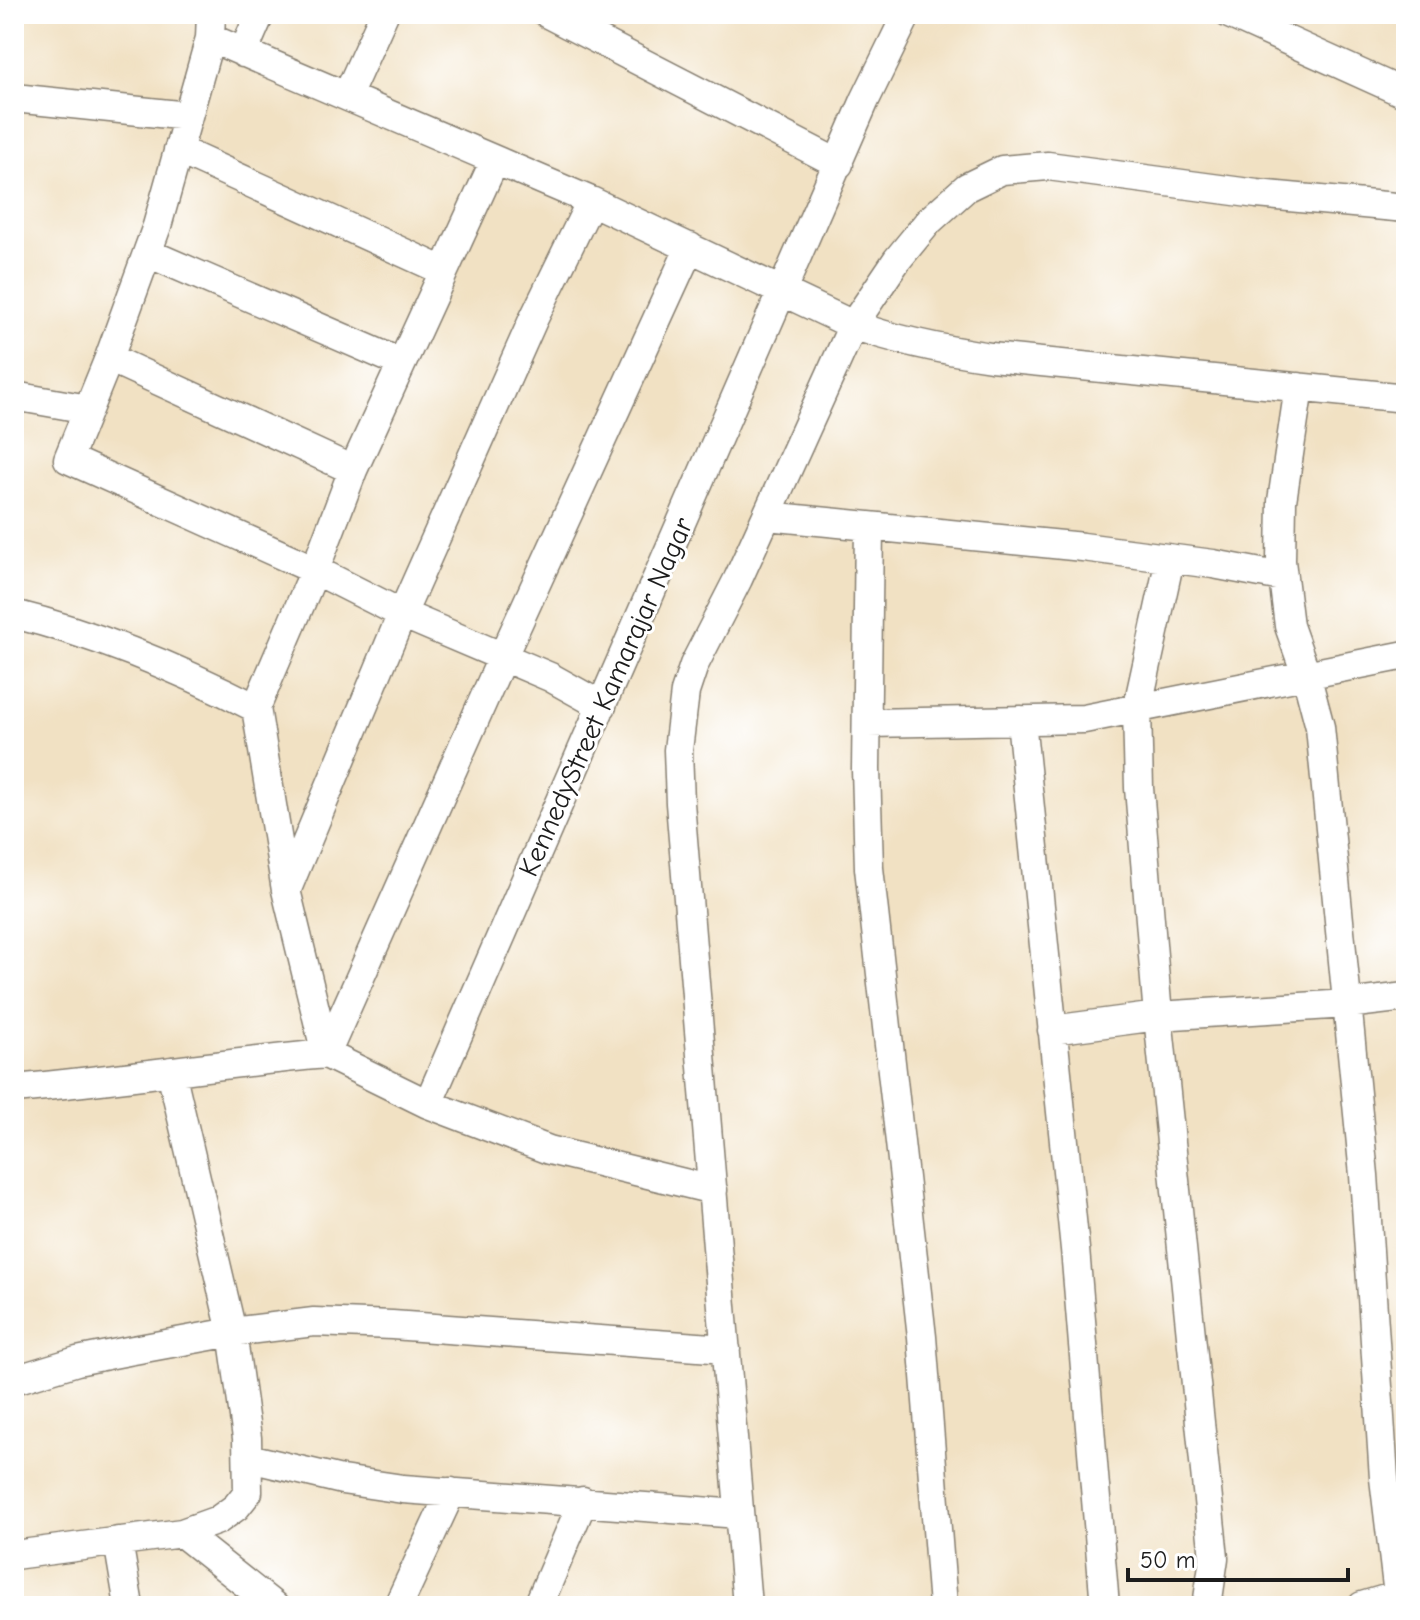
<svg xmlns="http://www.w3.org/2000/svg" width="1420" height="1620" font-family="'Comic Neue',sans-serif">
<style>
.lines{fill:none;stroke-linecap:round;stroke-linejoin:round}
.street-casing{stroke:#867e70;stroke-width:31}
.street{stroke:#fff;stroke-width:28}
.labels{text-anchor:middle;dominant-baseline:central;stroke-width:6;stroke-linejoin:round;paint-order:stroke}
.street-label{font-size:28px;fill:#1c1c1c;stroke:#fff}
</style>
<rect width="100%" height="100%" fill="#fff"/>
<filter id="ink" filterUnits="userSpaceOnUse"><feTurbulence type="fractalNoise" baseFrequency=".0125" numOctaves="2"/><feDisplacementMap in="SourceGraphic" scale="16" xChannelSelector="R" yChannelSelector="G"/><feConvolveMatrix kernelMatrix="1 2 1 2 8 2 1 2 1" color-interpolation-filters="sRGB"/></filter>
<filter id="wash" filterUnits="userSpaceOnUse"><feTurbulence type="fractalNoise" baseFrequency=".006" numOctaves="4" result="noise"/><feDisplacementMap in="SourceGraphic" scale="32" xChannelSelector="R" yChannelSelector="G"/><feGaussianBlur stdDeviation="1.8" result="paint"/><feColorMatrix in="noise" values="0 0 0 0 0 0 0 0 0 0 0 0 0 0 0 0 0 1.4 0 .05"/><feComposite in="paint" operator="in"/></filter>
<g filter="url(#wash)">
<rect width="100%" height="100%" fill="#f1e1c3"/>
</g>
<g filter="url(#ink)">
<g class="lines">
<defs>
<path id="street" d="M211 14 210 38 157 226 109 358 68 459 315 570 402 614 550 677 602 706
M548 14 839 164
M1229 14 1406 94
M210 38 591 201 853 325C898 341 944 350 991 357L1406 398
M243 53 260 14
M347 96 384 14
M14 98 188 116
M178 150 444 271
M495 160 353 470 315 570 256 708 286 890 326 1054 428 1104 549 1150 713 1190
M148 253 401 363
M109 358 353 470
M1299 387 1282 501 1281 561 1289 626 1306 674 1320 727 1364 1175 1384 1478 1398 1595
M14 396 88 409
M767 516 1083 547 1213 564 1282 577
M869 526 866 769 869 868 922 1337 943 1606
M1170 559 1137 710 1139 788 1158 1016 1214 1558 1207 1606
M14 614C99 635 178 668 256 708
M1021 720 1075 1249 1105 1606
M868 723 1084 719 1406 655
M287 889 402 614 533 320 591 201
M1052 1030 1158 1016 1347 1004 1406 997
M14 1089C118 1080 222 1063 326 1054L503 656 690 247
M428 1104 865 100 907 14
M21 1378 77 1361 128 1351 232 1332 314 1322 392 1325 726 1349
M249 1458 342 1480 403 1489 739 1514
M182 1533 274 1606
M118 1541 129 1606
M14 1555 182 1533 218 1520 236 1507 248 1492 247 1438 232 1332 171 1071
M398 1606 451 1492
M538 1606 583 1501
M747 1606 680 803 678 750 685 692 694 665 738 579 853 325 897 260 929 221 967 187 1002 170 1048 166 1257 194 1406 208
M1362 1606 1406 1593"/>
</defs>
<use href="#street" class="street-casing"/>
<use href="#street" class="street"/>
</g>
</g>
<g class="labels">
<g class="street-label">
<text transform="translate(606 697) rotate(-66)">KennedyStreet Kamarajar Nagar</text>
</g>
</g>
<rect width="1420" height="1620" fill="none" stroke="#fff" stroke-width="48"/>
<path d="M1128 1568v12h220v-12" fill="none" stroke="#1c1c1c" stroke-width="4"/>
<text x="1140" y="1568" font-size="24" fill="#1c1c1c" stroke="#ffffff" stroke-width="6" paint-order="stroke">50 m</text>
</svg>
